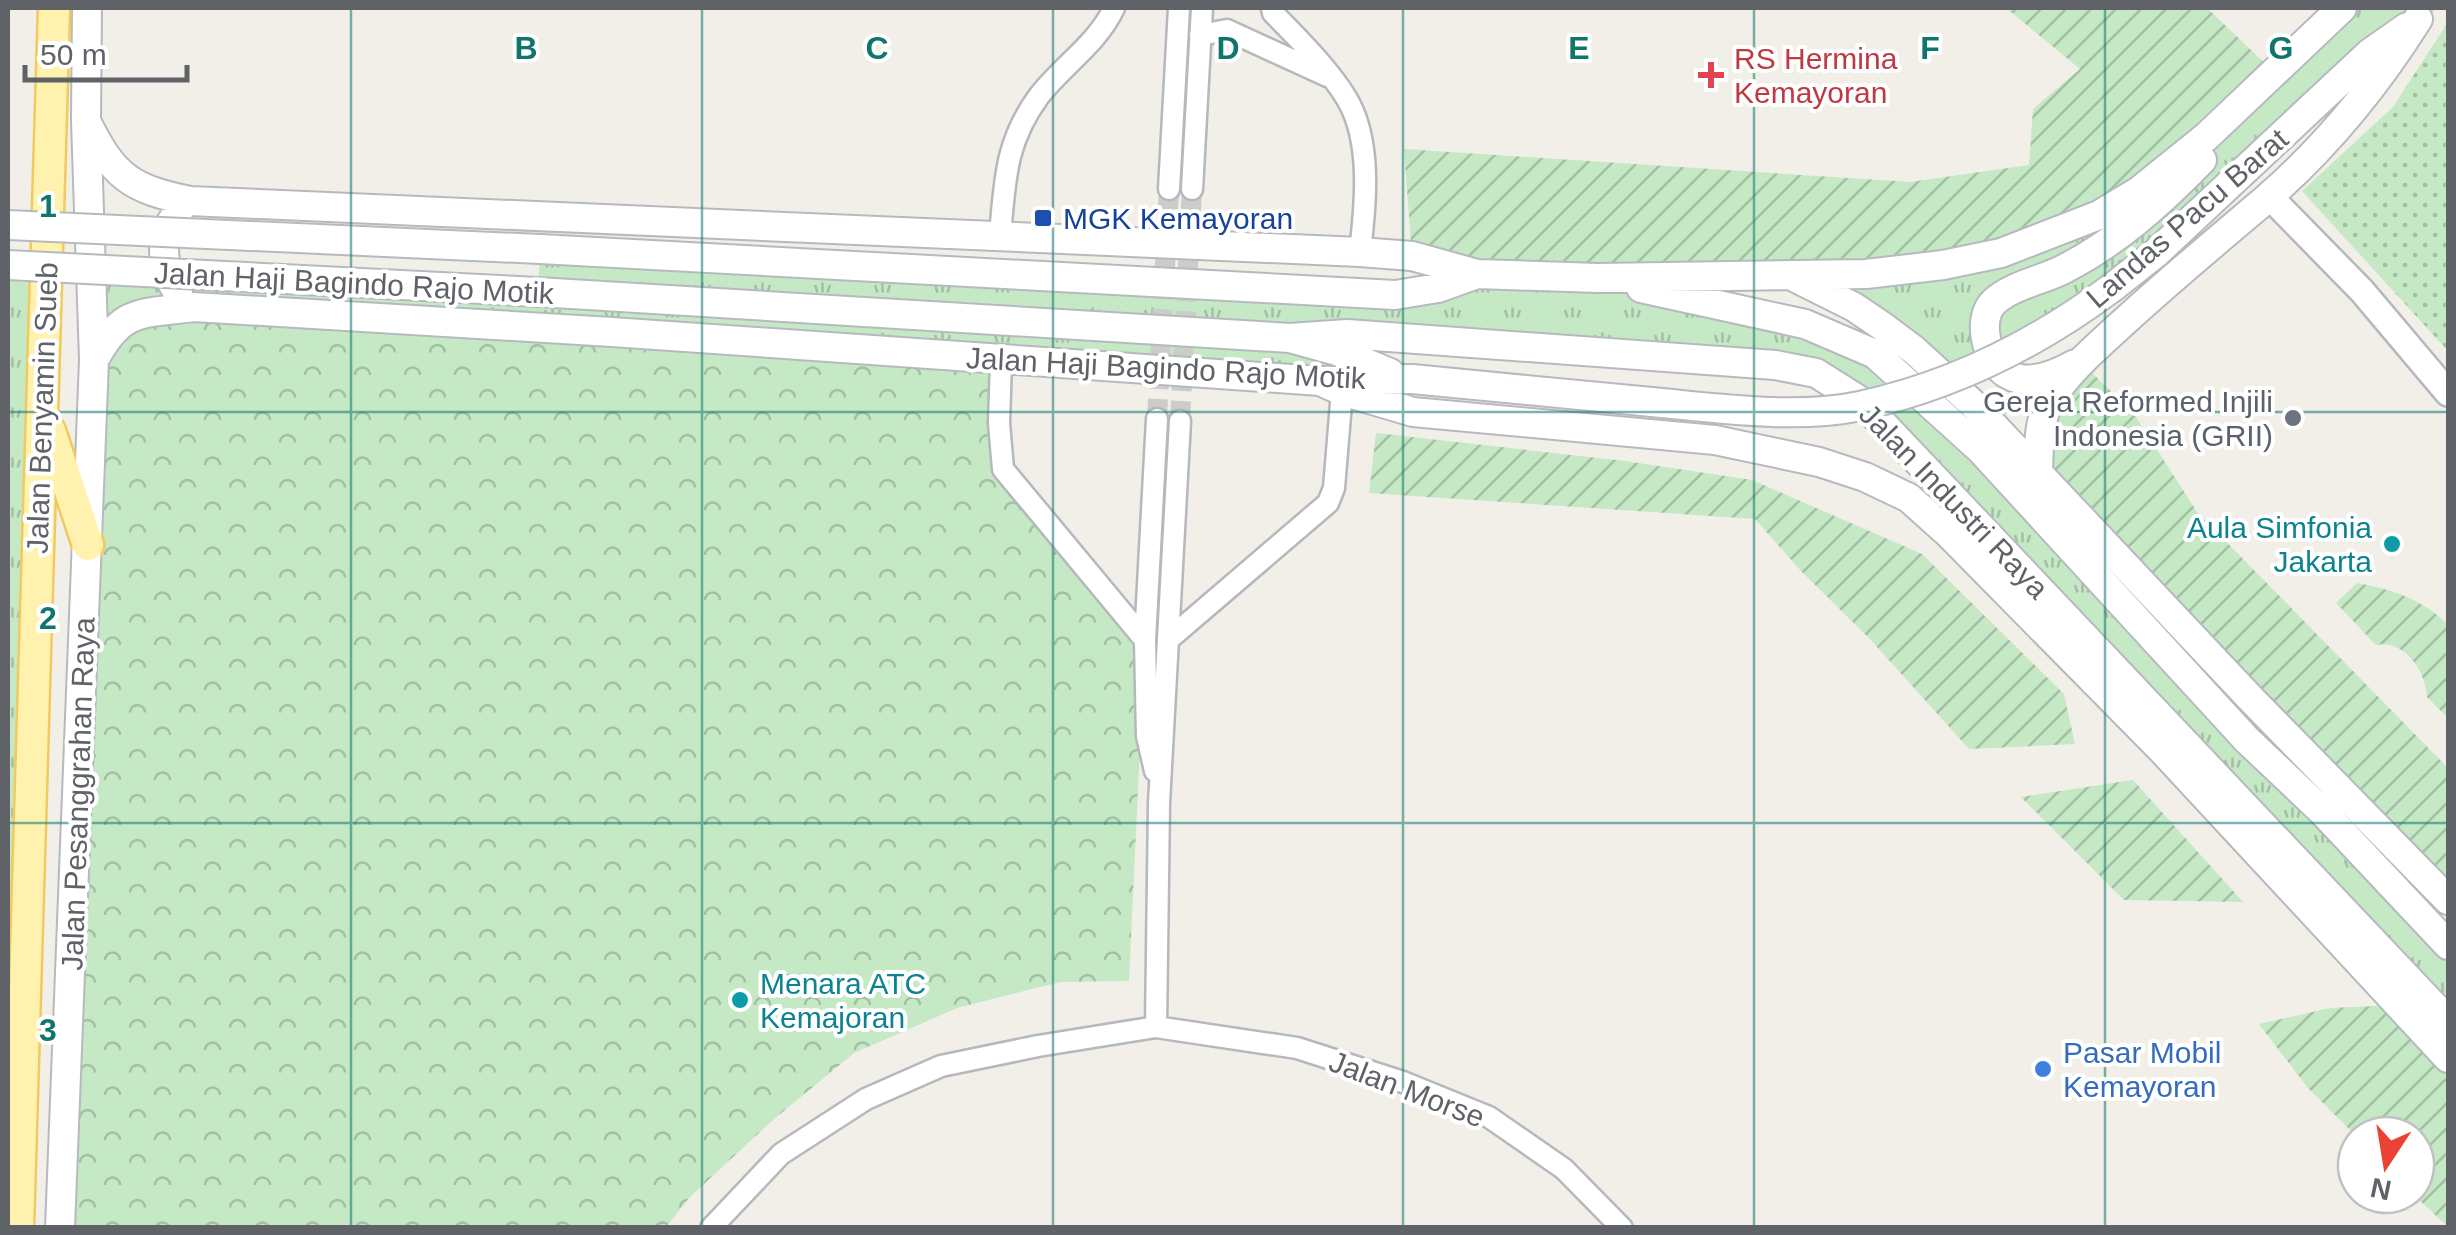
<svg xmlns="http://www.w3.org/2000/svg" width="2456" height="1235" font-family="Helvetica,sans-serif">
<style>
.grass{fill:url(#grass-tufts)}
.forest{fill:url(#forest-crowns)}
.park{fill:url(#park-dots)}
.garden{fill:url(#garden-furrows)}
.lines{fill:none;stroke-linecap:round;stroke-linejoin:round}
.minor-tunnel{stroke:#ccccc8;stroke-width:20;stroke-dasharray:20 10;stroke-linecap:butt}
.minor-casing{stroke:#b5b8bc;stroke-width:25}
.tertiary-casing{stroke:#b5b8bc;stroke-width:30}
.secondary-casing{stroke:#b6babf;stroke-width:32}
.primary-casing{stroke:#f2c960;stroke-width:35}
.minor{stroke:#fff;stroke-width:20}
.tertiary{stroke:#fff;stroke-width:25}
.secondary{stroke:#fff;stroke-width:28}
.primary{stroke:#fff2af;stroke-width:30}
.secondary-bridge-casing{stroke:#b6babf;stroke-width:32;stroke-linecap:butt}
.secondary-bridge{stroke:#fff;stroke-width:28}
.grid{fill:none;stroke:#0f766e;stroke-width:2.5;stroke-opacity:0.55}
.health-dot{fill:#e0444e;stroke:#fff;stroke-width:4}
.transit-dot{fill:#1a4fb4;stroke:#fff;stroke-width:4}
.worship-dot{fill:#6b7280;stroke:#fff;stroke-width:4}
.culture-dot{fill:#0f9aa8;stroke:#fff;stroke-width:4}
.shop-dot{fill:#3f7fe0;stroke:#fff;stroke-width:4}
.labels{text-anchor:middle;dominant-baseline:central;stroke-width:8;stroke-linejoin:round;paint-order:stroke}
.health-label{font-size:30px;fill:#be3a42;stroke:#fff;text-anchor:start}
.transit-label{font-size:30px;fill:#164399;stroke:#fff;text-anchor:start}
.street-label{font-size:30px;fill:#5f6368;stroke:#fff}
.worship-label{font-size:30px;fill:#5b616d;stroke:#fff;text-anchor:end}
.culture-label{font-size:30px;fill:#0d838f;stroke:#fff;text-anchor:end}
.shop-label{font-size:30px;fill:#366cbe;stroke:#fff;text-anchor:start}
.grid-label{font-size:32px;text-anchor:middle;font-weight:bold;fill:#0f766e;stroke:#fff;stroke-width:8;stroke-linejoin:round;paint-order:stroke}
</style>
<defs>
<pattern id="grass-tufts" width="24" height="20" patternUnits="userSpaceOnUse" patternTransform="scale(2.5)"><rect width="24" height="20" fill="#c5e8c5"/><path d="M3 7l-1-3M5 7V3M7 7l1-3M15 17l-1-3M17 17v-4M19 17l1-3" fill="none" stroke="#a3c0a4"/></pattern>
<pattern id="forest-crowns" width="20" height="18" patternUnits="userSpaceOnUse" patternTransform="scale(2.5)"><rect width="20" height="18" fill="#c5e8c5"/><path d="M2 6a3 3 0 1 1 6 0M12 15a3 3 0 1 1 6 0" fill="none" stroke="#a3c0a4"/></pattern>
<pattern id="park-dots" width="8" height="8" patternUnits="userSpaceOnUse" patternTransform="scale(2.5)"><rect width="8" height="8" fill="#c5e8c5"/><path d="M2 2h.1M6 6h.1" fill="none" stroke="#a3c0a4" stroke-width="1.8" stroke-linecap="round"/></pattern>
<pattern id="garden-furrows" width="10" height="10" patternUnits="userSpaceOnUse" patternTransform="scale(2.5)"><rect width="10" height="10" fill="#c5e8c5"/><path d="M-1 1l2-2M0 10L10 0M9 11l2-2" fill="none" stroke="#a3c0a4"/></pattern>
</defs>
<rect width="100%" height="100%" fill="#f1efe8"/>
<path class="grass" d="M2342 8H2437L2076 314 1946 379 1789 274 2001 253Z
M540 249 1395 295 1484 274 1598 278 1875 354 2448 944V1021L1816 373 1348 334 1400 378 108 334 90 269 538 292Z
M8 265 48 267 8 1227Z"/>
<path class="forest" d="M144 313 1001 361 1003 469 1145 640 1129 981 1060 982 957 1008 854 1053 774 1119 690 1197 666 1227 74 1228 94 360Z"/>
<path class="park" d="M2448 22V351L2302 191 2393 107Z"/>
<path class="garden" d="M2006 8H2207L2274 72 2139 191 2001 253 1598 278 1412 256 1404 149 1910 182 2029 165 2033 109 2080 69Z
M2080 361 2134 414 2197 512 2448 768V904L2038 471 2040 431Z
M1376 433 1625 461 1752 480 1922 554 2064 694 2075 744 1969 749 1868 637 1802 572 1755 519 1369 493Z
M2357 583C2393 590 2423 599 2448 625V718L2427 697C2426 672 2405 639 2376 645L2336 603Z
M2133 780 2243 902 2124 900 2021 797Z
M2397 1005 2448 1059V1227L2414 1195 2416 1135 2356 1136 2308 1088 2259 1024 2330 1008Z"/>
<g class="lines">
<path class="minor-tunnel" d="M1157 419 1169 189
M1180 421 1192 189"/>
<defs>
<path id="minor" d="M1272 8 1273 13C1297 37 1340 80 1353 111 1371 153 1365 209 1360 252
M1200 35 1227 30 1327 76
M1169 189 1179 8
M1192 189 1202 8
M1000 235C1005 181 1005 142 1039 96 1063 65 1097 44 1114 8
M1001 361 999 423 1003 469 1145 640
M1168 640 1328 503 1334 488 1342 391
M1155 771 1147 736 1145 640 1157 419
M1156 1027 1159 803 1180 421
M711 1228 781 1154 866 1099 941 1066 1038 1046 1156 1027 1297 1048 1403 1082 1489 1117 1564 1169 1622 1228"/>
<path id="tertiary" d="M2269 196 2362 291 2448 393"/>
<path id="secondary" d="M86 121C113 176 130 189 190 201L1360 252 1412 256 1477 274 1598 278 1866 274 1943 265 2001 253 2099 215 2139 191 2206 137 2342 8
M178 213C157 236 162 269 178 293
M540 249 1395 295 1438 288 1477 274
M1794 277 1854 307 1882 326 1914 350 1973 404 2253 701 2448 900
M2113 287 2156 253 2370 53 2407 27
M1641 288 1805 324 1875 354 1980 449 2247 740 2322 811 2448 945
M538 292 1290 338 1337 351 1390 373
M1290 338 1347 334 1775 365 1816 373 1862 402 2448 1021
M94 360C122 308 139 314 194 307L612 332 1320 381 1412 379
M2075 364C2057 374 2029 386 2009 375 1987 364 1975 318 1995 301 2013 285 2043 280 2064 269 2117 242 2161 202 2202 160
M1320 381 1342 391 1413 412 1715 440 1819 462 1865 477 1909 498 1948 533 2164 752 2448 1058
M2038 471C2039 446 2038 419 2052 397 2072 367 2100 344 2126 320 2172 278 2219 239 2265 200 2325 148 2376 86 2418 19
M60 1228 94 360 86 121 87 8"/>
<path id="primary" d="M50 431 88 545
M18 1228 54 8"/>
</defs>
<use href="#minor" class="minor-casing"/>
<use href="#tertiary" class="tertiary-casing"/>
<use href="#secondary" class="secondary-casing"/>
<use href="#primary" class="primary-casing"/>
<use href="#minor" class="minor"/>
<use href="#tertiary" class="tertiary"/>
<use href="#secondary" class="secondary"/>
<use href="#primary" class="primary"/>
<defs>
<path id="secondary-bridge" d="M8 225 540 249
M8 265 538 292
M1412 379C1496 387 1579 395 1662 403 1723 409 1800 419 1860 406 1952 386 2038 343 2113 287"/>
</defs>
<use href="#secondary-bridge" class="secondary-bridge-casing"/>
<use href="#secondary-bridge" class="secondary-bridge"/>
</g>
<path class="grid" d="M351 8V1228M702 8V1228M1053 8V1228M1403 8V1228M1754 8V1228M2105 8V1228M8 412H2448M8 823H2448"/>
<path class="health-dot" d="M1706 60h10v10h10v10h-10v10h-10v-10h-10v-10h10z"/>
<rect class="transit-dot" x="1033" y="208" width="20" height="20" rx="5"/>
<circle class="worship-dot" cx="2293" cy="418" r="10"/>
<g class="culture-dot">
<circle cx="2392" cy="544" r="10"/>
<circle cx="740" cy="1000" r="10"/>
</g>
<circle class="shop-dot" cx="2043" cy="1069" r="10"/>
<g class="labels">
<g class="health-label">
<text x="1734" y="58">RS Hermina<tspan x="1734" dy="34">Kemayoran</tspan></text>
</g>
<g class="transit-label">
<text x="1063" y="218">MGK Kemayoran</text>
</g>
<g class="street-label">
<text transform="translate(2187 218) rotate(-41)">Landas Pacu Barat</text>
<text transform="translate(354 283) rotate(3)">Jalan Haji Bagindo Rajo Motik</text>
<text transform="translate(1166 368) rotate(3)">Jalan Haji Bagindo Rajo Motik</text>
<text transform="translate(42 408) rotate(-88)">Jalan Benyamin Sueb</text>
<text transform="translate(1954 501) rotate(46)">Jalan Industri Raya</text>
<text transform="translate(78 794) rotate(-88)">Jalan Pesanggrahan Raya</text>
<text transform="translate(1407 1089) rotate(21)">Jalan Morse</text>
</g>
<g class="worship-label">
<text x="2273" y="401">Gereja Reformed Injili<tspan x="2273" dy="34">Indonesia (GRII)</tspan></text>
</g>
<g class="culture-label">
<text x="2372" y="527">Aula Simfonia<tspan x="2372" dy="34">Jakarta</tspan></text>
<text x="760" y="983" text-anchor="start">Menara ATC<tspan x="760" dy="34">Kemajoran</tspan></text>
</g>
<g class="shop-label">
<text x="2063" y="1052">Pasar Mobil<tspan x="2063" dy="34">Kemayoran</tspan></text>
</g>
</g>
<g class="grid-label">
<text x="526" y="59">B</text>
<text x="877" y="59">C</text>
<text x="1228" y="59">D</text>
<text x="1579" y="59">E</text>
<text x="1930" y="59">F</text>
<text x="2281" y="59">G</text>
<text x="48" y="217">1</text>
<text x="48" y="629">2</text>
<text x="48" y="1041">3</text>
</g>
<rect width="2456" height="1235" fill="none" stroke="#5f6368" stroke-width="20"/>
<g transform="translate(2386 1165) rotate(192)"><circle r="48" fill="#ffffff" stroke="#bfc1c3" stroke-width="2.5"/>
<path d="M0-8L18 38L0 25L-18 38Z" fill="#ea4335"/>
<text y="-15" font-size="28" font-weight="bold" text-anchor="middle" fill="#5f6368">N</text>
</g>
<path d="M25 65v15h162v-15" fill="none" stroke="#5f6368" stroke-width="5"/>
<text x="40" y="65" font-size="30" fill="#5f6368" stroke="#ffffff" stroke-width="8" paint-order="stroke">50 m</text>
</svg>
